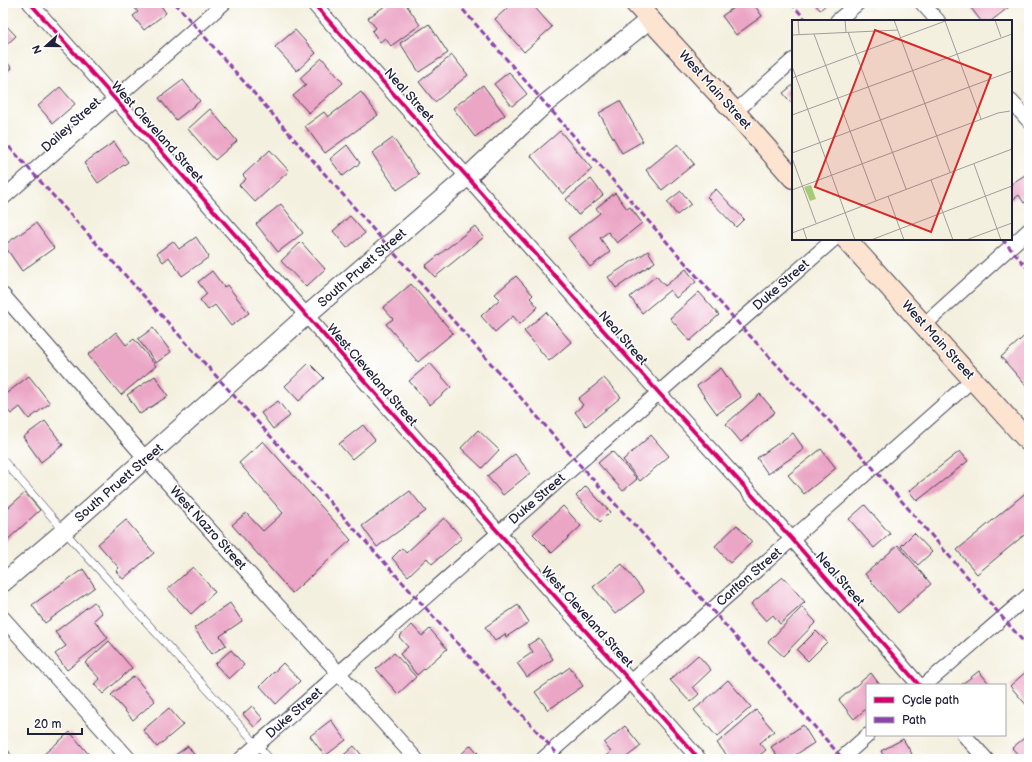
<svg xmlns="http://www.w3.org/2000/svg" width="1032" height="762" font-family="'Balsamiq Sans',sans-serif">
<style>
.building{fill:#eba5c5}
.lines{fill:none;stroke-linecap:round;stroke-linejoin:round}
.service-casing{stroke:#424154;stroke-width:8}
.minor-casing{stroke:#424154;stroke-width:16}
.tertiary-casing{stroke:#424154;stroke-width:20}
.secondary-casing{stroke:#424154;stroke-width:22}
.service{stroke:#fff;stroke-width:7}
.minor{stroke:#fff;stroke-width:14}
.tertiary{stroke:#fff;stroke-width:18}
.secondary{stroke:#fde4d0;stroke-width:20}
.quiet{stroke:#8e44ad;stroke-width:3;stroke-dasharray:6 3;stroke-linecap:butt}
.cycleway-casing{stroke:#fff;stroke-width:6}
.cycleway{stroke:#d6006c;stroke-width:4}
.labels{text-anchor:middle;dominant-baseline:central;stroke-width:3;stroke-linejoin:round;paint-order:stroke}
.street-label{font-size:13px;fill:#22223b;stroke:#fff}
.inset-road{fill:none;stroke:#a09e9d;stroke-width:1}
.view{fill:#d62828;fill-opacity:0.15;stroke:#d62828;stroke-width:2}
.inset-edge{fill:none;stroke:#22223b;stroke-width:2}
</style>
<rect width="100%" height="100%" fill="#fff"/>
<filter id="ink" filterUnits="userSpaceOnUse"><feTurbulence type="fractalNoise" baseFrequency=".025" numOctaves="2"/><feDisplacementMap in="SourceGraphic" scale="8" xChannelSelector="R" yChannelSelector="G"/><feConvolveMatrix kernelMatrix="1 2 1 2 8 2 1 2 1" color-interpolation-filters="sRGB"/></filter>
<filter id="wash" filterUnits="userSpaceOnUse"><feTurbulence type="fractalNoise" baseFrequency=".012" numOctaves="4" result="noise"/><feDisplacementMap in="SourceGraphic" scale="16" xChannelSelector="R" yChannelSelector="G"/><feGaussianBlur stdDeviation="0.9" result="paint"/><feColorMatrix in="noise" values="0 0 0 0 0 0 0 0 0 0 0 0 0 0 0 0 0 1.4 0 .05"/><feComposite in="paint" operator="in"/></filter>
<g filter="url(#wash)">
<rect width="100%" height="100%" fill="#f4f0df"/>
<g id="blocks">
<path class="building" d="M131 3H159L166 13 144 30 133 16 138 12Z
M389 3H405L420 25 391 46 385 38 380 42 372 31 376 28 368 18Z
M513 3H531L552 27 524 52 495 19Z
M740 3H753L762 16 736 35 722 16Z
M814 3H828L820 10Z
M978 3H1014L991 21H981L971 8Z
M3 22 16 36 3 48Z
M429 24 448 53 419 72 400 43Z
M295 30 316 53 297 71 275 47Z
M452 55 468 75 435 102 419 82Z
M3 58 12 68 3 76Z
M322 58 343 83 309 113 293 96 306 85 300 78Z
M509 72 527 94 512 106 494 84Z
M183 80 200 101 176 120 159 98Z
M483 85 505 115 475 137 453 108Z
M793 85V105L783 93Z
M60 87 75 104 53 123 38 106Z
M361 92 378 115 325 153 305 126 324 112 328 117Z
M620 101 643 141 622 153 599 113Z
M210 109 237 141 215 160 188 129Z
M560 131 592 169 563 194 531 156Z
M393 138 419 175 397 190 372 153Z
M114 142 128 162 98 183 84 163Z
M678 144 694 164 662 190 646 170Z
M347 145 360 163 343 176 330 159Z
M270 150 289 171 255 202 239 185 246 179 243 175Z
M1028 173 1029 200 1024 203 1019 195 1011 201V184Z
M591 179 603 195 578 215 566 199Z
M716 189 744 219 736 227 707 197Z
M681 191 691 204 677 215 667 202Z
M615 193 627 209 630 207 642 223 617 243 608 232 600 238 610 252 590 267 568 238 600 213 596 208Z
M281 204 303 233 278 252 256 224Z
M350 216 365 233 347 248 333 231Z
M36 223 54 248 22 271 4 245Z
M475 226 484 237 435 277 425 266Z
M196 237 209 257 182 276 169 257 163 262 157 253 173 241 179 249Z
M301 242 325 269 306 287 281 261Z
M648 251 655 262 616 288 608 277Z
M686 269 696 282 676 298 670 290 642 313 630 297 656 276 665 286Z
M212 271 224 287 227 285 249 313 231 326 215 305 208 310 200 300 207 294 198 282Z
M516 276 533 295 530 298 538 307 520 324 513 316 495 332 481 316 500 299 495 294Z
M411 284 453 333 418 362 386 324 393 319 383 308Z
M699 292 719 315 690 341 670 318Z
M546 312 571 342 549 361 524 331Z
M153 328 171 352 156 363 138 339Z
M116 332 126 345 134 339 156 366 121 395 88 355Z
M1029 332V389L1001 357Z
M309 363 324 378 299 401 285 386Z
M430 363 451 387 430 405 409 381Z
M721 368 741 397 717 414 697 386Z
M29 376 50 403 29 419 20 407 11 414 3 404V396Z
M155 376 168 396 140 414 127 395Z
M604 378 621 397 586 426 575 412 583 405 578 399Z
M760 394 775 412 741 442 726 424Z
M278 401 290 416 273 429 261 413Z
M45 421 63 445 41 462 23 437Z
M363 425 375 440 352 459 339 444Z
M478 430 499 450 482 468 461 448Z
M793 433 804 449 768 474 757 458Z
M651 435 669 456 640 481 623 460Z
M263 441 351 540 292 593 232 525 246 513 263 531 283 513 239 463Z
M821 449 836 468 804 494 788 475Z
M612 451 637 479 623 491 598 463Z
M960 451 968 461 917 501 909 491Z
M515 454 530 473 503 495 487 476Z
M586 486 610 512 600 522 576 496Z
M1029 490V531L977 574 957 550Z
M410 491 426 511 377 547 362 526Z
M25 493 40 510 3 544V512Z
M865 505 890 534 874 548 849 519Z
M563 506 581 526 552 553 533 534Z
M444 518 462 538 432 564 427 558 408 576 392 558 402 548 406 553Z
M126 520 154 553 123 579 116 571 119 568 98 544Z
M737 525 752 542 730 563 715 546Z
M914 533 932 552 918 565 901 546Z
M898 545 931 584 898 613 865 574Z
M622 564 644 592 615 614 593 587Z
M193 567 215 592 191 614 168 589Z
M83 569 95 587 45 623 32 605Z
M783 577 805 602 780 624 773 615 766 621 751 604Z
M94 602 102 613 94 620 108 638 67 670 55 654 66 646 55 632Z
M230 603 242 621 220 636 226 645 212 654 194 628Z
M518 605 529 622 506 637 505 634 495 641 485 627Z
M802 607 816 622 783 656 768 642Z
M412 625 422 636 430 629 447 649 417 675 400 654 408 647 399 637Z
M816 631 827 642 808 661 797 650Z
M539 638 553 659 527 677 517 663 533 652 528 645Z
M109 641 132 668 103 694 94 684 100 679 85 663Z
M231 650 244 665 229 679 215 664Z
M394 653 416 677 398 694 376 669Z
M698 655 711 670 693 687 699 694 690 702 670 680Z
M283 663 300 681 276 704 260 686Z
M570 667 583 686 548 710 535 692Z
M1029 669V708L1010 686Z
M979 671 990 685H961Z
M871 673 880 685H867V708L854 719 839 700Z
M134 676 155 701 133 720 111 695Z
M728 680 751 707 717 737 694 710Z
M252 706 263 719 254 727 243 714Z
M169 708 183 725 157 747 143 730Z
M756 710 774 731 760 743 766 750 755 759H730L717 743Z
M331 720 346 740 325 756 310 736Z
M803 725 814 743 789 759H779L771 747Z
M625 726 641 746 624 759H602L611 752 604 743Z
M70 732 91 757 89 759H48L44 754Z
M1029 734V759H1022L1012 748Z
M903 739 912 754 904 759H885L881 751Z
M471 745 483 759H456Z
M188 746 197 759H170Z
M354 746 365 759H339Z"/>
</g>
</g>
<g filter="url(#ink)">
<use href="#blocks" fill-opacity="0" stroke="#424154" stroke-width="1"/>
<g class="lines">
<defs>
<path id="service" d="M3 460 64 531 270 759"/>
<path id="minor" d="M30 3 699 759
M313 3 659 393 792 539 919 685
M922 3 938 21
M837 21 858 3
M1011 101 1029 121
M735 112 793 60
M3 198 224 3
M3 295 146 459 416 759
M924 325 1029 230
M3 618 129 759
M925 685 1029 595
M964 735 986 759
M3 756 4 759
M241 759 834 239
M543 759 973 379
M841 759 868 735"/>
<path id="tertiary" d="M3 583 64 531 307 315 468 176 545 104 650 19"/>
<path id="secondary" d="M635 3 735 112 793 178
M846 239 1029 442"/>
</defs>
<use href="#service" class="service-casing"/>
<use href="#minor" class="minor-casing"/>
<use href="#tertiary" class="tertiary-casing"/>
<use href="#secondary" class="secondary-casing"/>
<use href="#service" class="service"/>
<use href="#minor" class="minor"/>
<use href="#tertiary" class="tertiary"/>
<use href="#secondary" class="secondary"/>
<path class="quiet" d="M175 3 578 463 712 610 843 759
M457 3 738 323 873 468 1029 648
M791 3 807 21
M3 140 562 759
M1002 239 1029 270"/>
<defs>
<path id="cycleway" d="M30 3 699 759
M313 3 659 393 792 539 919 685"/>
</defs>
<use href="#cycleway" class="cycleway-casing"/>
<use href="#cycleway" class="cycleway"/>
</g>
</g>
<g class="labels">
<g class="street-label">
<text transform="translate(715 90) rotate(48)">West Main Street</text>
<text transform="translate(409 95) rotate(48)">Neal Street</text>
<text transform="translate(71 125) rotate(-42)">Dailey Street</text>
<text transform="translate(157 132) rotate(48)">West Cleveland Street</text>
<text transform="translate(362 268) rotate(-41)">South Pruett Street</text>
<text transform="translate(781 285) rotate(-41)">Duke Street</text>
<text transform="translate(623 338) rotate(49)">Neal Street</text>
<text transform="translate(938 340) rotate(48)">West Main Street</text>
<text transform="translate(372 375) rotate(49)">West Cleveland Street</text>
<text transform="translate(119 483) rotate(-41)">South Pruett Street</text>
<text transform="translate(537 499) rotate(-41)">Duke Street</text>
<text transform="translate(208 528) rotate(48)">West Nazro Street</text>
<text transform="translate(749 577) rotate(-41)">Carlton Street</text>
<text transform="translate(840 579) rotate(49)">Neal Street</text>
<text transform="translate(587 617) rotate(48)">West Cleveland Street</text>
<text transform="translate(294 713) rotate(-41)">Duke Street</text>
</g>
</g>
<g transform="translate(792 20)">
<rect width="220" height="220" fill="#f4f0df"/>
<path d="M19 165 24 179 18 181 12 167Z" fill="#a7cb75"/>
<path class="inset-road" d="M6 0 7 14M53 0 54 12M102 0 158 152M203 0 209 17M153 1 189 99M56 12 114 169M22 14 84 181M0 15 106 10M0 46 63 220M0 58 156 0M0 95 220 14M0 133 220 51M0 138 24 203M182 144 209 220M139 160 161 220M0 170 206 93 218 91M96 176 112 220M11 208 15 220M0 213 220 129M79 220 220 166M174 220 220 203"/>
<path class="view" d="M83 10 199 55 139 212 23 167Z"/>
<rect width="220" height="220" class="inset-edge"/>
</g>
<rect width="1032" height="762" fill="none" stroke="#fff" stroke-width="16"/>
<rect x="866" y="684" width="140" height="52" fill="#ffffff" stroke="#a7a7b1"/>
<rect x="874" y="697" width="20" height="6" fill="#d6006c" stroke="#a7a7b1"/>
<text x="902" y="704" font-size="12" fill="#22223b">Cycle path</text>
<rect x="874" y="717" width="20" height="6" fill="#8e44ad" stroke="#a7a7b1"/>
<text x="902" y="724" font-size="12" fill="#22223b">Path</text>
<g transform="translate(46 46) rotate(249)" stroke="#ffffff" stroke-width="3" paint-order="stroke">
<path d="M0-3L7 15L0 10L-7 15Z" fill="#22223b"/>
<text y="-6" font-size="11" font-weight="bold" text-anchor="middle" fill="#22223b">N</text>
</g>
<path d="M28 728v6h54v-6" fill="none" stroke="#22223b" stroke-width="2"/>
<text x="34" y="728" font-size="12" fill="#22223b" stroke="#ffffff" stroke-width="3" paint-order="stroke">20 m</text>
</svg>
